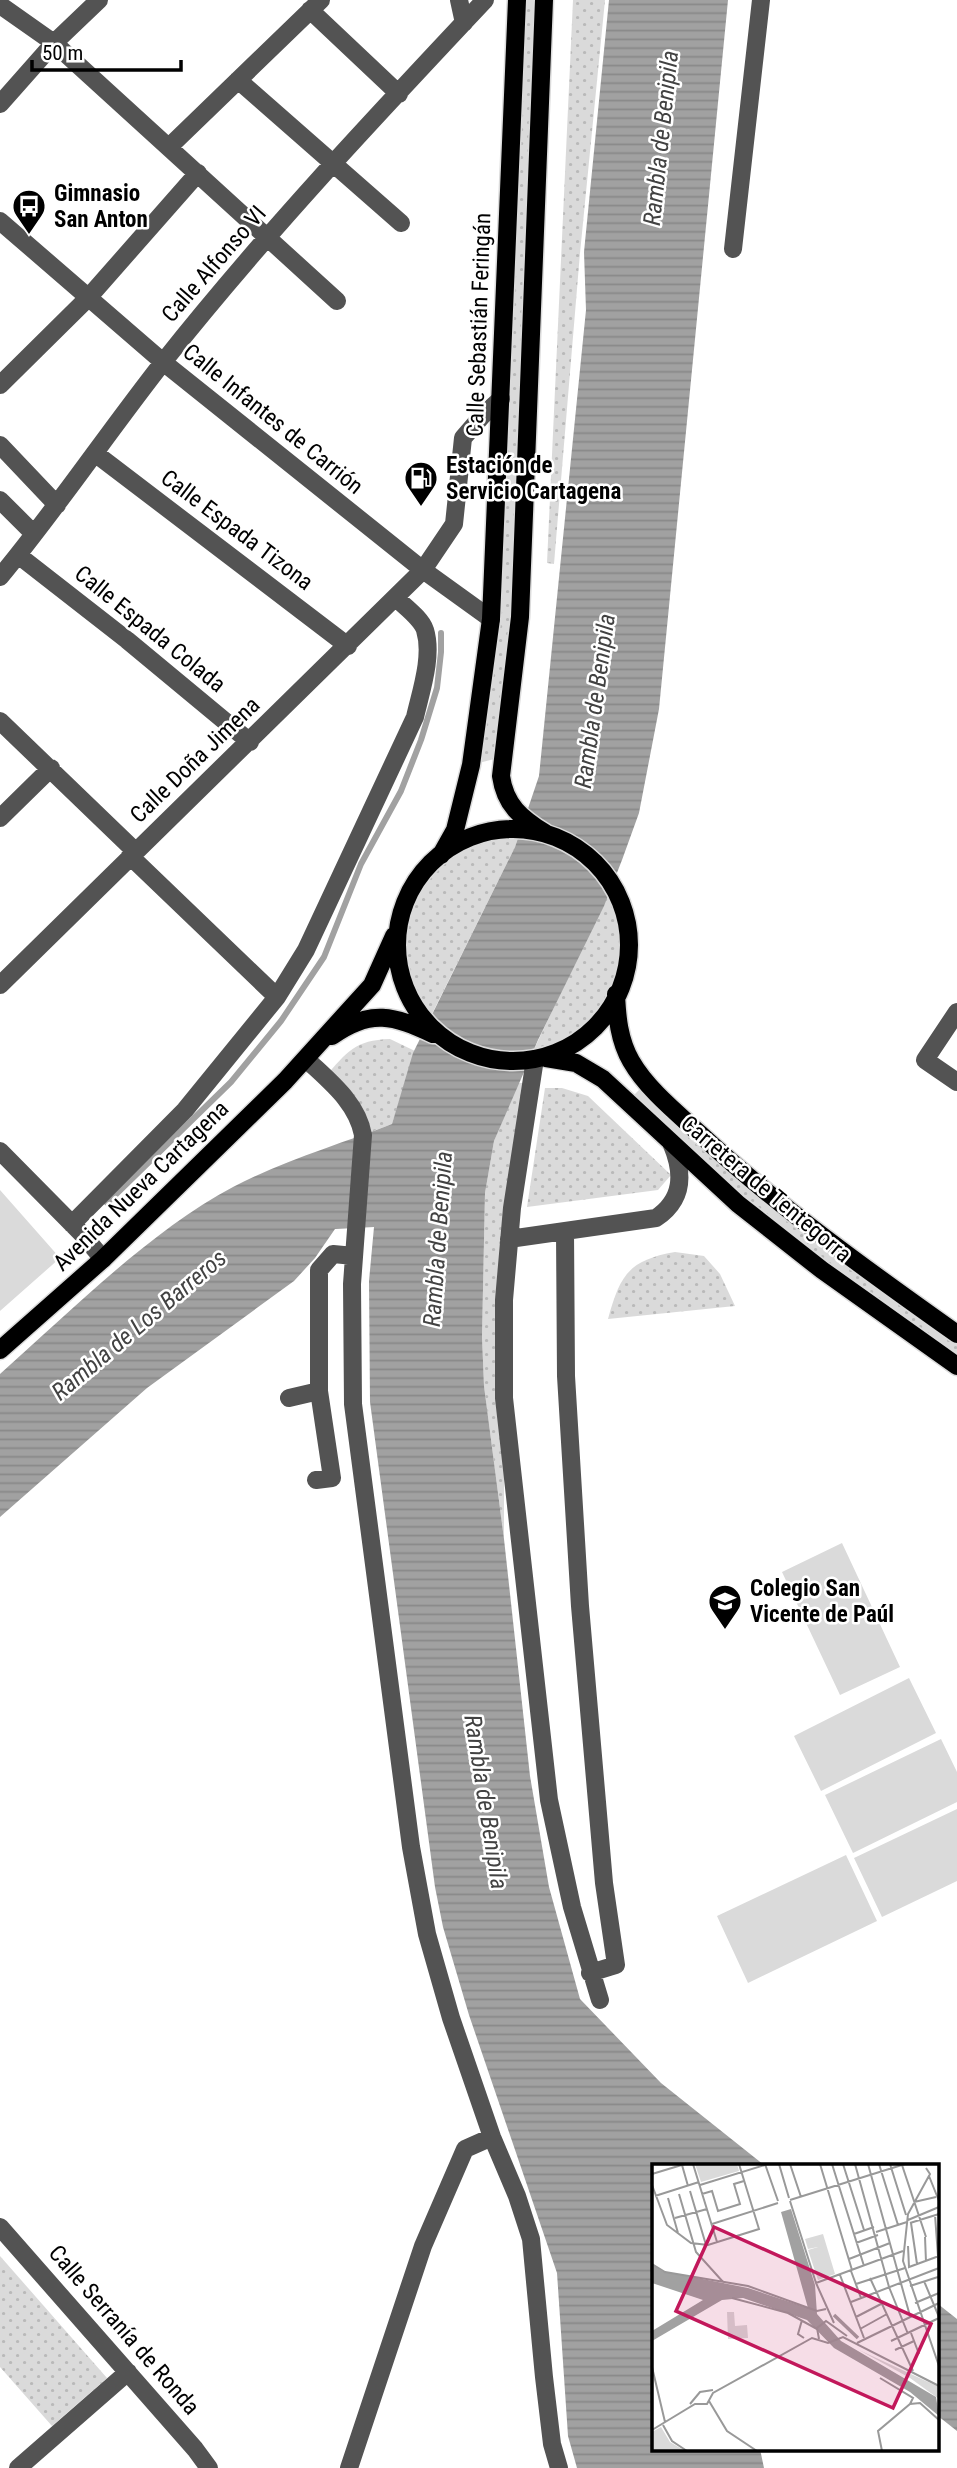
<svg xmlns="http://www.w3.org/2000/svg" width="957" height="2468" font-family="'Roboto Condensed',sans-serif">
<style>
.grass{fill:#dadada}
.park{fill:url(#park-dots)}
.water{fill:url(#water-rules)}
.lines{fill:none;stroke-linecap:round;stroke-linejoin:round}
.stream{stroke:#a1a1a1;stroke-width:6}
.major-casing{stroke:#dbdbdb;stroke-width:21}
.minor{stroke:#535353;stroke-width:18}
.major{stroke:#000;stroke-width:18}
.labels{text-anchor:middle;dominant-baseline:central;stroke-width:5;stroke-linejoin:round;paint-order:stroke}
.poi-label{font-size:23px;font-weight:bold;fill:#000;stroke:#fff;text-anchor:start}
.street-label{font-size:23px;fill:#000;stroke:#fff}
.water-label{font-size:24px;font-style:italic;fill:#424242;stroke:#fff}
.inset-river{fill:none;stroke:#a1a1a1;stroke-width:3.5}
.inset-road{fill:none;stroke:#999;stroke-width:2}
.view{fill:#c2185b;fill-opacity:0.15;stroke:#c2185b;stroke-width:3.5}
.inset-edge{fill:none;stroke:#000;stroke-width:3.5}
</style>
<defs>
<pattern id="park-dots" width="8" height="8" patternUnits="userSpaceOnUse" patternTransform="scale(1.75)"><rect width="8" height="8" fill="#dadada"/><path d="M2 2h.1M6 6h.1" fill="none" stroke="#b9b9b9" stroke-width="1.8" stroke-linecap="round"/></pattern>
<pattern id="water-rules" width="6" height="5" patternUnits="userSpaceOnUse" patternTransform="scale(1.75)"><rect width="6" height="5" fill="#a1a1a1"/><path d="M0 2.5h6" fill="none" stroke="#898989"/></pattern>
</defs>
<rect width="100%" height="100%" fill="#fff"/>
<path class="grass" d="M0 1190 60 1258 0 1311Z
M842 1543 900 1667 840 1695 782 1572Z
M909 1678 936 1733 821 1791 794 1736Z
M941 1739 957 1772V1802L853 1853 825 1795Z
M957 1809V1881L882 1917 854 1858Z
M846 1855 877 1921 748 1983 717 1916Z"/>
<path class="park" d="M517 0H534L532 50 540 109 520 617 502 757 471 765 479 707Z
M573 0H605L580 253 554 564 547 563Z
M513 829H521L515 847 427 1024C391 978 389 920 425 874 437 858 452 844 471 837 484 831 499 830 513 829Z
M612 884C620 901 627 918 628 936 633 978 605 1025 570 1046 557 1054 543 1057 529 1060Z
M390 1039 415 1051 392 1124 363 1135 325 1077C347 1052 355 1040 390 1039Z
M647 1082 689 1124 957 1334V1366L822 1270 628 1101Z
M518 1083H531L504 1300V1539L484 1386 482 1337 485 1193 494 1141Z
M545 1088H562L588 1096 671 1175 658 1190 527 1207Z
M675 1252 704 1256 720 1274 735 1306 608 1319C620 1275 629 1260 675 1252Z
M0 2256 107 2378 52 2426 0 2367Z"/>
<path class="water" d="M609 0H728L659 709 639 813 622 860 604 906 538 1040 494 1141 485 1193 482 1337 484 1386 504 1539 530 1776 549 1887 580 1999 661 2083 764 2165H654V2449H760L764 2468H577L568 2436 557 2273 469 2015 443 1927 435 1887 370 1402 369 1281 374 1227 335 1229 315 1258 294 1281 147 1388 0 1517V1374C71 1311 150 1231 233 1187 283 1161 340 1144 392 1124L413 1053 515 847 539 776 586 310 584 252Z
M938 2304 957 2319V2431L938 2416Z"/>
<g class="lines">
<path class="stream" d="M107 1203 231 1082 281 1021 324 957 361 864 401 791 421 740 437 688 441 652V633"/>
<defs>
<path id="major" d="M544 0 520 617 501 776C505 805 521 818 545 833
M397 945a116 116 0 1 1 232 0a116 116 0 1 1-232 0Z
M441 855 455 830 471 765 491 619 517 0
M616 994C617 1017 619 1040 631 1061 647 1089 677 1113 700 1134 780 1208 868 1271 957 1334
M332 1036C371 1008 394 1016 433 1034
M546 1058 576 1063 603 1079 738 1204 822 1270 957 1366
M0 1350 103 1259 285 1081 372 985 394 936"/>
</defs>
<use href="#major" class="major-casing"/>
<path class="minor" d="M459 0 464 23
M0 5 54 43 337 301
M310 10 399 94
M238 80 401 223
M0 104 54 43 99 0
M169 147 321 0
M0 221 163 362 423 570 491 619
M733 249 761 0
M0 385 88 298 198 173
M0 445 57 505
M96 454 348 646
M0 500 34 534
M18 555 127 640 250 742
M0 577C58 507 108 432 164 361 264 235 375 117 485 0
M0 721 135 851
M0 818 51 768
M130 856 277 997
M0 985 423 570 454 524 463 438 482 416 501 399
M957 1012 925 1060 957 1082
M306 1059C329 1081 357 1102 363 1135L352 1284 353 1404 411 1847 427 1934 451 2018 492 2137 517 2196 531 2239 544 2377 552 2444 559 2468
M535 1059 512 1208 504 1300V1398L549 1800 572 1907 600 2000
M0 1151 83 1235 103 1259
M72 1224 185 1110 277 997 306 950 415 717C421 691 433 656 425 630 421 618 405 607 396 598
M565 1232 566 1376 580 1606 604 1883 616 1965 590 1973
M509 1239 656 1218C683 1200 684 1174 672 1145
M289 1398 319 1391
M316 1480 332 1478 319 1391V1270L333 1254 354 1256
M0 2227 195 2449 209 2468
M18 2468 128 2372
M349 2468 423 2246 465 2149 492 2137"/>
<use href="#major" class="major"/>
</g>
<defs>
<symbol id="bus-pin" viewBox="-11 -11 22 30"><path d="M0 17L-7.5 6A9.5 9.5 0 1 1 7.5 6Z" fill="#000" stroke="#fff"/><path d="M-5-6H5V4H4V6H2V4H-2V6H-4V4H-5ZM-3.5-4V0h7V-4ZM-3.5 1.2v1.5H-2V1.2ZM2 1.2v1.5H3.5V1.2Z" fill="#fff"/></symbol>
<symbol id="fuel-pin" viewBox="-11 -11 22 30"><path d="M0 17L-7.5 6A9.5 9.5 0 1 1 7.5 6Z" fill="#000" stroke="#fff"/><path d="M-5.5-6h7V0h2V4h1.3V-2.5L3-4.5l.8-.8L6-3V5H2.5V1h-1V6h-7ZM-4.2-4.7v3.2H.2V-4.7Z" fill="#fff"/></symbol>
<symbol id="school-pin" viewBox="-11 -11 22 30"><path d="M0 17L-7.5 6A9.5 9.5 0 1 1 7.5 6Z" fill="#000" stroke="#fff"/><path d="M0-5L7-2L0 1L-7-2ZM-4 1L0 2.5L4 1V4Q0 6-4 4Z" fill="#fff"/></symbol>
</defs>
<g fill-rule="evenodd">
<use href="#bus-pin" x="10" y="187" width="38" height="52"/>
<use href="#fuel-pin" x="402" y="459" width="38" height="52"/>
<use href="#school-pin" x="706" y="1582" width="38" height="52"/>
</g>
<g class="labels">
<g class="poi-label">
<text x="54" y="193">Gimnasio<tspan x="54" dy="26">San Anton</tspan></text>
<text x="446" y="465">Estación de<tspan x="446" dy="26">Servicio Cartagena</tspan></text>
<text x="750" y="1588">Colegio San<tspan x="750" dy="26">Vicente de Paúl</tspan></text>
</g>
<g class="street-label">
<text transform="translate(214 264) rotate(-49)">Calle Alfonso VI</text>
<text transform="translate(479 325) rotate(-88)">Calle Sebastián Feringán</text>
<text transform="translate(273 419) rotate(39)">Calle Infantes de Carrión</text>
<text transform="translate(237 530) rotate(37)">Calle Espada Tizona</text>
<text transform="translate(150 629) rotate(39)">Calle Espada Colada</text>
<text transform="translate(195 760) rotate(-44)">Calle Doña Jimena</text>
<text transform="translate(141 1186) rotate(-44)">Avenida Nueva Cartagena</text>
<text transform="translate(766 1189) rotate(40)">Carretera de Tentegorra</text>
<text transform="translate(124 2330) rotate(49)">Calle Serranía de Ronda</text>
</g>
<g class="water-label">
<text transform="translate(661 138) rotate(-84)">Rambla de Benipila</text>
<text transform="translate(595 701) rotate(-82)">Rambla de Benipila</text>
<text transform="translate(438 1239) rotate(-86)">Rambla de Benipila</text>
<text transform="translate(139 1325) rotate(-40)">Rambla de Los Barreros</text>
<text transform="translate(486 1802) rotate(81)">Rambla de Benipila</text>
</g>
</g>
<g transform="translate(652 2164)">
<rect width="287" height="287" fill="#fff"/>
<path d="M171 70 183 110 166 116 156 86 166 83 156 85 153 75ZM75 148H82L83 162 95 161 96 174 76 175Z" fill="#dadada"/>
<path d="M43 0H85L87 7 49 18ZM207 186 287 223V235L258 214ZM9 263 18 278 33 287H0V268Z" fill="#dadada"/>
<path d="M139 45 163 121 165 150 189 177 284 233 287 252 258 228 182 184 155 156 91 134 70 136 0 177V167L51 136 0 119V100L10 107 96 124 156 144 129 48Z" fill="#a1a1a1"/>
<path class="inset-river" d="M182 151 206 174"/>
<path class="inset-road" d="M41 0 65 78M113 0 126 37M127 0 137 34M138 0 149 33M168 0 200 106M180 0 212 102M191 0 212 66M203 0 237 123 256 170M216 0 258 152M227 0 246 61M238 0 254 51M30 1 36 22M250 1 274 73M274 4 278 10 256 50 251 97 287 202M0 10 33 0M277 12 287 37M0 21 15 61 39 79 56 81 107 65 87 0M48 21 113 1M38 27 54 81M27 30 44 88 72 119M50 30 60 27 66 47 88 40 82 20 92 17M3 32 47 18M16 34 26 69M138 36 253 0M138 37 164 119 182 159M262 38 284 33M283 51 287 106M23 54 55 45M256 56 287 43M258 59 287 50M259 59 265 100M60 60 126 39M224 68 255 58M202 70 222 63M273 73 274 98M204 79 226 71M256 82 257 103 287 92M197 95 238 79M0 100 13 108 96 122 165 147 174 145M199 107 209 134M188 111 212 174M218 114 261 207M272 117 287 153M164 119 251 87M204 120 253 104M258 122 286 113M80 134 136 149 165 165M199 138 287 104M263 139 287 129M204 153 229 140M150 156 146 170 152 174M208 165 235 150M259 169 267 190M167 175 165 164 174 157 195 172M239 177 287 154M205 179 287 139M243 186 262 177M0 203 13 258M228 214 261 234 258 240M57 237 75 267 105 287M38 240 48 228 61 226M11 261 20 277 35 287M0 266 43 240H55L61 229 160 174 176 179 191 173 287 222M230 287 226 267 258 240 268 239 287 256"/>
<path class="view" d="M62 63 279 160 241 244 24 147Z"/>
<rect width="287" height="287" class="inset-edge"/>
</g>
<path d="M32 60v10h149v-10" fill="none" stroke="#000000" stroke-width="3.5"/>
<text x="42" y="60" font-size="21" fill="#000000" stroke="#ffffff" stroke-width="5" paint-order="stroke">50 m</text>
</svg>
